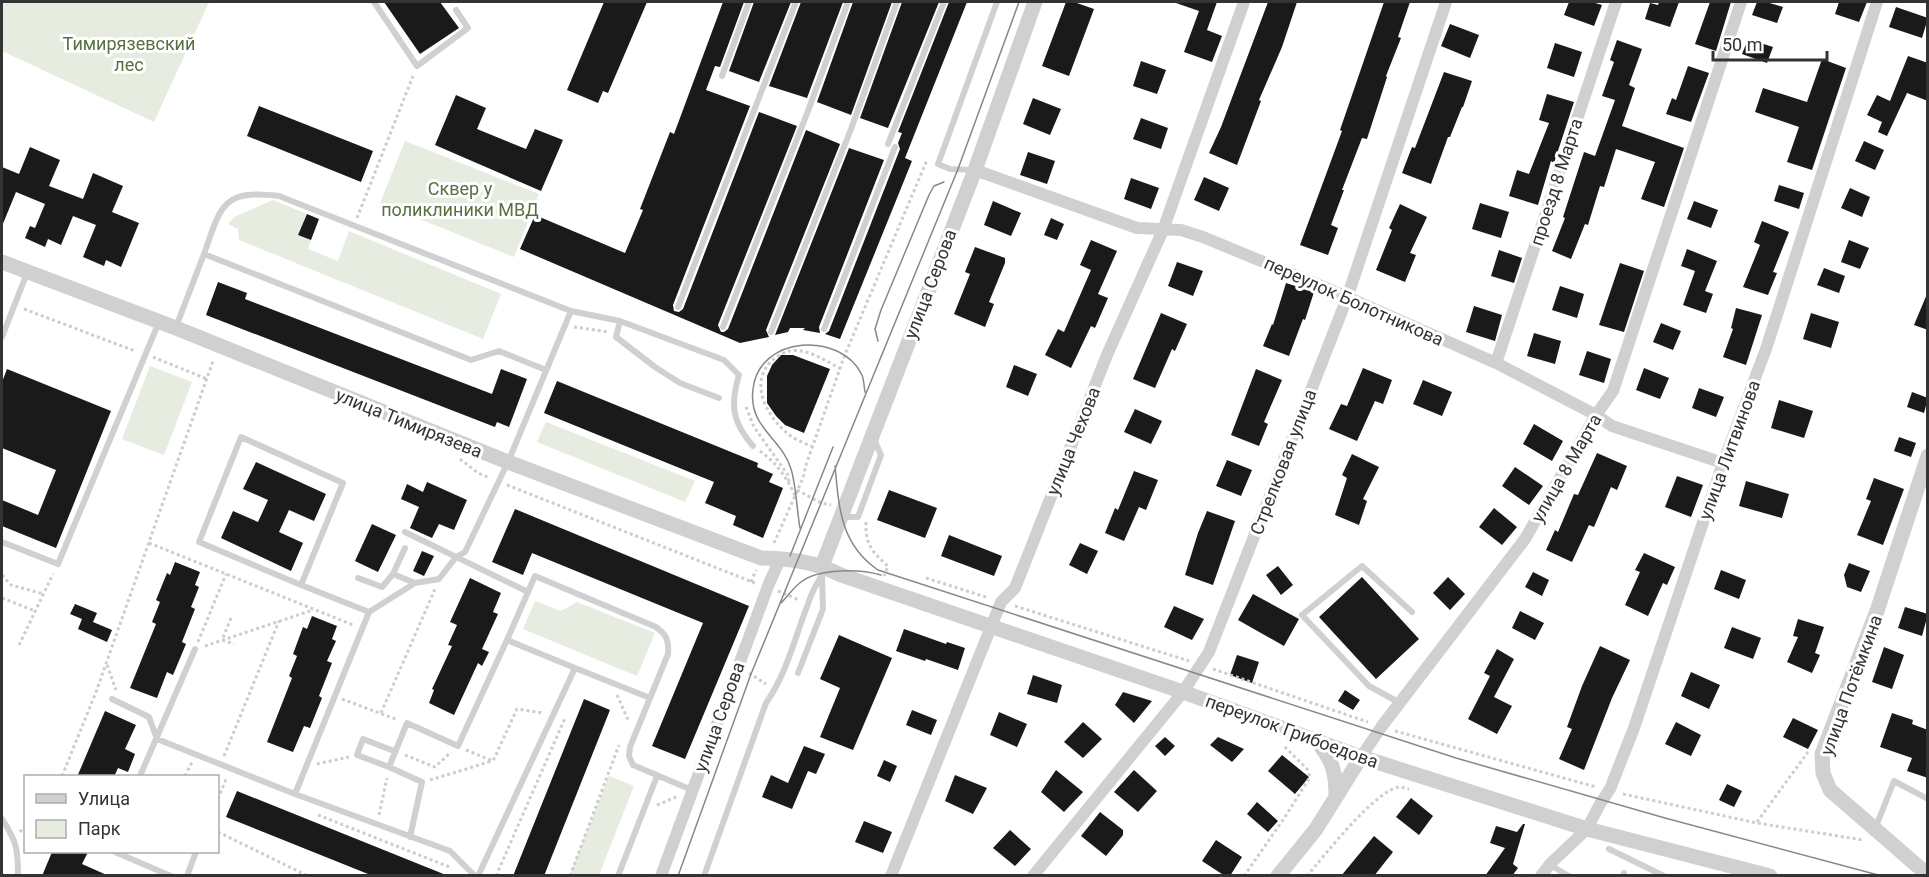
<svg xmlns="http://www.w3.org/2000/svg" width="1929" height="877" font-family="Roboto,sans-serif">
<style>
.green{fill:#e6ecdf}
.building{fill:#1a1a1a}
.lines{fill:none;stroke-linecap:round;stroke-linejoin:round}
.path{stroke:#cdcdcd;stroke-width:3;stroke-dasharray:3 3;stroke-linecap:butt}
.service{stroke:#d0d0d0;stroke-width:6}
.minor{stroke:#d0d0d0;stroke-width:12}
.tertiary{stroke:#d0d0d0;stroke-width:15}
.tram{stroke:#888;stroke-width:1.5}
.labels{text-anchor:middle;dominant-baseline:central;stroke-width:6;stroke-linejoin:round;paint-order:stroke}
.park-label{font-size:18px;fill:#56703f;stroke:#fff}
.street-label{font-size:18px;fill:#333;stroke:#fff}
</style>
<rect width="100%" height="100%" fill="#fff"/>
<path class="green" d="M2 2H209L154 122 2 51Z
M405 141 539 194 514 257 380 203Z
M273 200 307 214 298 235 311 240 308 249 338 261 349 231 501 294 483 339 239 240 238 229 228 224 234 217Z
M150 366 192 382 164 455 122 439Z
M546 422 695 481 685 502 537 442Z
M535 601 561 611 577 602 655 633 637 676 523 629Z
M609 776 634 786 599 875H570Z"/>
<path class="building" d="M384 2H440L459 28 420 54Z
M604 2H647L608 93 603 91 598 103 567 90Z
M723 2H744L720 67 715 66 706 90 750 106 673 305 674 311 679 312 683 309 759 112 797 126 718 325 721 332H724L728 329 806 130 840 144 766 330 769 337 740 343 520 249 535 215 625 253 643 210 640 209 670 132 674 134Z
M754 2H791L759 82 729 71Z
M801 2H843L807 98 769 86Z
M853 2H892L851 115 817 102Z
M902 2H939L888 128 860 118Z
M949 2H967L905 158 912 161 840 339 825 334 829 331 900 149 898 143 902 133 898 132Z
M1066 2H1074L1094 9 1069 76 1042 66Z
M1176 2H1217L1207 30 1222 36 1212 62 1184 52 1199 11 1176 3Z
M1268 2H1297L1282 47 1259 100 1261 101 1237 165 1209 153 1221 127Z
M1384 2H1410L1398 37 1401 38 1386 76 1387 77 1367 139 1362 138 1342 190H1344L1331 225 1338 228 1328 255 1300 245 1342 131 1340 130Z
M1569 2H1592L1602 5 1594 26 1564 15Z
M1659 2H1679L1670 27 1645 19 1650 3 1658 5Z
M1710 2H1731L1716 51 1695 44Z
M1757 2H1766L1783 7 1777 23 1752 15Z
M1839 2H1867L1859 22 1835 14Z
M1896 7 1928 18 1922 38 1889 27Z
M1450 24 1479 35 1470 58 1441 46Z
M1748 39 1773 47 1767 63 1742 54Z
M1617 40 1642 49 1629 85 1635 88 1622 126 1684 148 1664 207 1641 199 1655 162 1616 149 1604 187 1600 186 1588 225 1585 224 1571 259 1552 251 1565 218 1563 217 1584 152 1595 156 1615 100 1602 96 1614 62 1610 60Z
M1555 43 1582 52 1574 77 1547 68Z
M1908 56 1928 63V101L1907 93 1887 136 1878 132 1882 122 1867 115 1877 95 1890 101Z
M1822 59 1846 68 1812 170 1787 162 1799 127 1755 112 1763 88 1807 102Z
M1141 61 1166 70 1157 94 1133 86Z
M1688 66 1709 73 1691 122 1666 114 1672 98 1676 100Z
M1444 72 1472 81 1463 107H1462L1450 137H1448L1431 184 1402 173 1412 147 1415 148Z
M1547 94 1574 102 1554 163 1551 161 1538 205 1509 196 1517 170 1529 174 1549 123 1539 120Z
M456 95 486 108 477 129 526 149 535 129 563 140 541 191 435 145Z
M1033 98 1061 109 1050 135 1023 124Z
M259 106 373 151 361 182 247 136Z
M1141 118 1168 128 1161 149 1133 139Z
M1864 141 1884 150 1875 170 1855 161Z
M30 147 60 160 49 186 83 199 93 173 123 186 112 212 139 223 121 267 106 260 104 266 83 257 96 225 73 216 61 245 48 239 45 247 25 238 30 226 35 228 45 204 16 192 2 226V167L19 174Z
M849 148 884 160 819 327 820 333 803 330 805 328H790L788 332 775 335Z
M1028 152 1055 161 1047 184 1020 175Z
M1204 177 1229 188 1219 211 1194 200Z
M1131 178 1159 188 1151 209 1124 199Z
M1779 185 1804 193 1799 209 1774 201Z
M1850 188 1870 197 1862 217 1841 208Z
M993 201 1021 213 1011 236 984 225Z
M1694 201 1718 210 1711 228 1687 219Z
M1480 203 1509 212 1501 238 1472 229Z
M1400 204 1427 217 1410 253 1416 255 1405 282 1376 270 1392 230 1389 228Z
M307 214 319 219 311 240 298 235Z
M1051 218 1064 224 1057 240 1044 235Z
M1762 221 1789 232 1773 272 1777 273 1768 295 1743 287 1760 245 1754 242Z
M1091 240 1117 251 1098 294 1108 298 1095 328 1091 326 1071 368 1045 355 1058 329 1064 332 1091 270 1080 265Z
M1849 240 1869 248 1860 269 1841 262Z
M975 247 1005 258V263L989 302 994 304 985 327 954 314 970 274 965 272Z
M1687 249 1717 261 1705 291 1713 294 1706 313 1683 305 1695 271 1681 266Z
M1499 250 1522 258 1514 283 1491 276Z
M1177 262 1203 271 1193 296 1168 286Z
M1620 263 1644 271 1624 332 1599 325Z
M1824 268 1845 276 1839 293 1817 285Z
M218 282 247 293 245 299 492 394 501 369 527 379 509 427 497 422 495 427 206 315Z
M1286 283 1314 292 1305 320 1303 319 1289 356 1263 346 1272 324 1273 325Z
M1560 286 1584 294 1577 318 1552 310Z
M1927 294H1928V330L1914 325Z
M1474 306 1502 315 1495 341 1466 332Z
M1736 308 1762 315 1746 365 1723 357 1733 329 1731 328Z
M1161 313 1187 324 1175 351 1172 349 1155 388 1133 379Z
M1811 313 1839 322 1831 348 1803 339Z
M1661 323 1681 331 1673 350 1653 342Z
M1534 333 1561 341 1555 364 1527 356Z
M1587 351 1611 359 1604 383 1579 375Z
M781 355H793L830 369 804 433 785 425 776 416 767 403V376L772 365Z
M1014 365 1037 374 1028 396 1006 387Z
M1363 368 1392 380 1383 404 1375 401 1357 441 1329 429 1341 404 1347 406Z
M1644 368 1669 378 1660 399 1636 390Z
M7 369 111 411 56 548 2 526V500L38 515 56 470 2 448V382Z
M1256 369 1282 380 1264 422 1268 424 1259 446 1231 435Z
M1423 380 1452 392 1442 416 1413 404Z
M557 381 758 463 757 467 773 474 769 482 783 488 763 538 733 525 736 516 705 503 714 482 544 413Z
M1699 388 1724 397 1716 417 1692 408Z
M1912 392 1928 398 1924 413 1907 407Z
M1779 400 1813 411 1804 438 1771 428Z
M1135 409 1162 421 1151 444 1124 432Z
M1534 424 1563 441 1552 461 1523 444Z
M1899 437 1916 443 1911 457 1894 451Z
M1597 453 1627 466 1617 490 1611 487 1594 527 1589 525 1572 562 1546 550 1555 530 1558 532 1574 494 1578 495Z
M1352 454 1379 467 1363 499 1367 501 1359 525 1335 515 1347 478 1342 475Z
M1227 460 1252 470 1241 496 1216 486Z
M256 462 326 494 314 521 289 510 279 532 303 543 291 571 221 538 233 511 258 522 268 500 243 489Z
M1515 467 1543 486 1529 505 1502 486Z
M1134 471 1158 480 1146 510 1139 507 1124 541 1105 533 1115 508 1118 510Z
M1677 476 1703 485 1691 517 1665 507Z
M1874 478 1904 489 1883 545 1857 535 1871 501 1866 499Z
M1746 481 1789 494 1782 518 1739 506Z
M427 482 467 500 454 530 439 524 432 538 410 528 419 507 401 499 407 484 423 492Z
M889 490 937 508 925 538 877 520Z
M1494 508 1517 527 1502 545 1479 527Z
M515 509 749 606 685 759 652 746 703 623 532 553 523 575 492 562Z
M1207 511 1235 521 1213 585 1185 575 1198 533Z
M372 524 396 535 378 572 355 561Z
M949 535 1002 556 994 576 941 556Z
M1080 543 1098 551 1087 574 1069 565Z
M422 551 434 556 424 576 413 571Z
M1644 553 1675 567 1667 585 1663 583 1648 616 1625 605 1640 572 1635 570Z
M175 562 200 572 195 585 199 587 191 607 195 609 182 642 186 644 173 675 167 672 157 698 130 688 156 624 152 622 160 602 156 600 167 573 170 575Z
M1849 563 1870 571 1861 592 1847 587 1844 575Z
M1278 566 1293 585 1281 595 1266 575Z
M1721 570 1746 580 1739 599 1714 589Z
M1533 572 1549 580 1542 596 1525 587Z
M1362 577 1419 639 1376 679 1319 617Z
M1448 577 1465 594 1450 610 1433 593Z
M470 578 501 593 493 612 498 614 482 649 489 652 482 666 478 663 454 715 429 703 434 690 432 689 452 646 448 645 457 625 450 622Z
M1253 594 1299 619 1284 646 1238 620Z
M75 604 97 613 93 622 112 630 107 642 78 629 82 619 70 614Z
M1174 606 1204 619 1192 640 1164 627Z
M1905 607 1928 614 1922 636 1898 628Z
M1520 611 1544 623 1535 640 1512 628Z
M312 616 337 626 332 639 336 641 327 661 332 663 319 696 322 698 310 728 304 726 293 752 267 742 292 678 289 676 297 656 293 654 303 627 307 629Z
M1798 619 1824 627 1815 653 1820 655 1812 673 1787 662 1798 637 1793 636Z
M1732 627 1761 638 1753 659 1724 648Z
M904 629 946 644 947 642 965 648 958 670 926 659 925 661 896 651Z
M839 635 892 658 853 750 820 737 840 688 820 679Z
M1600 646 1630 660 1612 698 1584 770 1559 759 1572 729 1567 727 1582 686Z
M1884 647 1904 655 1892 689 1872 682Z
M1497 649 1514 659 1494 697 1512 706 1497 734 1468 719 1490 676 1484 673Z
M1237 655 1259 662 1252 683 1230 675Z
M1691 672 1720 685 1709 709 1681 696Z
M1033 675 1062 685 1057 703 1027 694Z
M1345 690 1360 700 1353 710 1338 701Z
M1123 692 1152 701 1134 723 1115 705Z
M584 699 610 710 544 876H513Z
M912 710 937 720 931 735 906 725Z
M105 711 136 725 125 749 135 754 128 772 118 768 114 777H77Z
M999 712 1027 724 1017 747 990 735Z
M1892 713 1913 720 1912 724 1928 730V778L1907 771 1912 758 1880 747Z
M1793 718 1818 730 1808 749 1783 737Z
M1083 722 1102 739 1083 758 1064 742Z
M1676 722 1701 735 1691 756 1665 744Z
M1165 737 1175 746 1165 756 1155 746Z
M1218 737 1244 749 1232 762 1210 745Z
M804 746 825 754 816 774 808 771 792 809 762 797 771 775 788 783Z
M1282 755 1309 777 1295 794 1268 771Z
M884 760 897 766 890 782 877 776Z
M1056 770 1083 792 1064 812 1041 792Z
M1134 770 1157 791 1138 812 1114 792Z
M955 775 987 788 973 814 945 801Z
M1727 784 1742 791 1734 807 1719 800Z
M237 791 446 875V876H373L226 817Z
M1411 798 1433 816 1419 835 1396 817Z
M1257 802 1278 821 1268 832 1247 814Z
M1100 812 1123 830V835L1106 856 1081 836Z
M864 821 892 832 883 853 855 842Z
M1523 824H1525L1513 864 1518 868 1512 876H1485L1505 848 1490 843 1496 826 1517 832Z
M1010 830 1031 849 1015 866 993 848Z
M1374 836 1393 852 1374 876H1341Z
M1216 840 1242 857 1230 876H1225L1202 861Z
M52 852H88L82 864 109 876H42Z"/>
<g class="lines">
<path class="path" d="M357 218 413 76
M24 309 135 351
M574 327 609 332
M153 357 207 379
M746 407 754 427 788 475 789 482
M813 447C805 443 795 440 788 434 769 418 751 389 767 366 771 360 782 352 790 351 808 348 826 361 841 369
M760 451C775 462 788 478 795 496
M460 459 478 473 490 478
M507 485 755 583
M797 490 821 503 831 505
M866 522C865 544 872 552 888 566L884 576
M149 543 353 625
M774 543 803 478 806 465 844 357 927 160
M2 575 11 585 44 594
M926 578 989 598
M751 582 756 570
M778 591 799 600
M2 598 35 611
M1015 606 1189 661
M231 618 222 640 234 644
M198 642 226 574
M19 645 53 574
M205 646 313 610
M107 665 116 690
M1213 669 1368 722
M749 673 766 684
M617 695 629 722
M342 699 398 720
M381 713 435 589
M1395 731 1596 787
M466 750 493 761 517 709 543 713
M405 755 435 767 451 752
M224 756 279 621
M317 764 349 757
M62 776 96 692 213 361
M185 776 192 762
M430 780 492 761
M1623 794 1757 823 1863 840
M218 799 226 779
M657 805 676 797
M318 815 452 868
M379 815 387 778
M1757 822 1808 752
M20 832 26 825
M218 832 308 876
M2 874 5 876
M496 876 565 718
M570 876 619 745
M1244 876 1285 817 1310 777 1307 769 1284 746
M1307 876C1323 857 1377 788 1400 787 1403 787 1406 789 1409 789"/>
<path class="service" d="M374 2 417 66 468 28 456 10
M722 76 749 2
M888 144 944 2
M974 170 950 169 938 164 997 2
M204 254C221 206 222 189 279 196L571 311 508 462 465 552 456 557 439 579 415 583 369 612 295 794
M678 307 796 2
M571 311 620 321 724 360 739 375C730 405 732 422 753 446
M620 321 616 337 655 367 680 383 719 398
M176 327 204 254 471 360 499 351 546 370
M723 327 808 111 848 2
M824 329 895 147
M771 332 851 129 897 2
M2 337 27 273
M841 517H858L881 455 874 439
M405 532 528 592
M2 542 58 564 159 322
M405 548 393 574 415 583
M358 578 382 587 393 574
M301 585 343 483 241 437 199 542 301 585 369 612
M507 640 535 576 656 627C667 635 669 641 668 654L630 747 629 756 633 765 692 790
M575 668 650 698
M798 673 823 609 822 576
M112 699 149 717 157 739 295 794 450 851 475 876
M1400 703 1369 686 1302 615 1362 566 1412 612
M389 767 357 755 363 739 394 751
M140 776 195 649
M2 819C17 842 18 849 18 876
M1875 829 1894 781 1928 799
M410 837 422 782 389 767 407 723 458 746 507 640 575 668 478 876
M1609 849 1664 876
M115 852 171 876
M1550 865 1569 876
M187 876 196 852
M618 876 657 776
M704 876 766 703C787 673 795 637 808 604 811 593 817 584 822 574
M1623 876 1624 873"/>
<path class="minor" d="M975 170 1137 228 1181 230 1203 237 1331 290 1496 363 1596 415 1612 426 1723 463
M1496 363 1616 2
M1361 757 1382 726 1525 539 1596 415 1613 391 1741 2
M661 876 768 586 780 559
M891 876 1001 602 1015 588 1107 355 1163 230 1244 2
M1033 876 1183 692 1209 652 1347 298 1446 2
M1541 876 1551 863 1587 829 1600 804 1610 789 1634 728 1723 463 1766 349 1877 2"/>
<path class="tertiary" d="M2 262 176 328 508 462 761 558C793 559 812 561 841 575L1183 692 1361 757 1587 829 1770 876
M1928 456 1877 611 1822 754 1823 773 1830 790 1928 875
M822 566 975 170 1035 2
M1317 741C1332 760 1336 771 1336 796
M1278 876 1316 829 1361 757"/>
<path class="tram" d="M878 341 875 329 881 310 929 195 934 186 944 182
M835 466C839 507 840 544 878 570L1456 758 1665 818 1882 876
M800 528C797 512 796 484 791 469 782 438 748 428 753 389 759 335 841 331 862 375 864 380 864 387 865 392
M790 556 833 447
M781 603C788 596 793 588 801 582 819 568 860 569 881 575
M678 876 751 674 958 169 1019 2"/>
</g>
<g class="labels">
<g class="park-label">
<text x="129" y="43">Тимирязевский<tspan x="129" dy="21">лес</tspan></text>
<text x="460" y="188">Сквер у<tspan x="460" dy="21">поликлиники МВД</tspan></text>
</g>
<g class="street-label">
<text transform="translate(1556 182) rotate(-72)">проезд 8 Марта</text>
<text transform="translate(930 284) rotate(-69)">улица Серова</text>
<text transform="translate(1354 301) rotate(24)">переулок Болотникова</text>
<text transform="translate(409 423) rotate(22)">улица Тимирязева</text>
<text transform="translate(1073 441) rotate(-68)">улица Чехова</text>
<text transform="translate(1729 450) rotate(-70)">улица Литвинова</text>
<text transform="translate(1283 462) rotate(-69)">Стрелковая улица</text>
<text transform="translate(1566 468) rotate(-60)">улица 8 Марта</text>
<text transform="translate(1851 685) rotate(-70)">улица Потёмкина</text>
<text transform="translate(719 717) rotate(-70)">улица Серова</text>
<text transform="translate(1292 731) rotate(20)">переулок Грибоедова</text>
</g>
</g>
<rect width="1929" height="877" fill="none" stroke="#333333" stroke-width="6"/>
<rect x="24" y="775" width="195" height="78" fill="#ffffff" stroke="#adadad" stroke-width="1.5"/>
<rect x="36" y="794" width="30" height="9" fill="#d0d0d0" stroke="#adadad" stroke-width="1.5"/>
<text x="78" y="805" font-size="18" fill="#333333">Улица</text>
<rect x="36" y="820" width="30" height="18" fill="#e6ecdf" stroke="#adadad" stroke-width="1.5"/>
<text x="78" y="835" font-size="18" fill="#333333">Парк</text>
<path d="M1713 51v9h114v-9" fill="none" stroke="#333333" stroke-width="3"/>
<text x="1722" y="51" font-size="18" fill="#333333" stroke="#ffffff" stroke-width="4.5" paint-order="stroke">50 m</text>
</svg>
